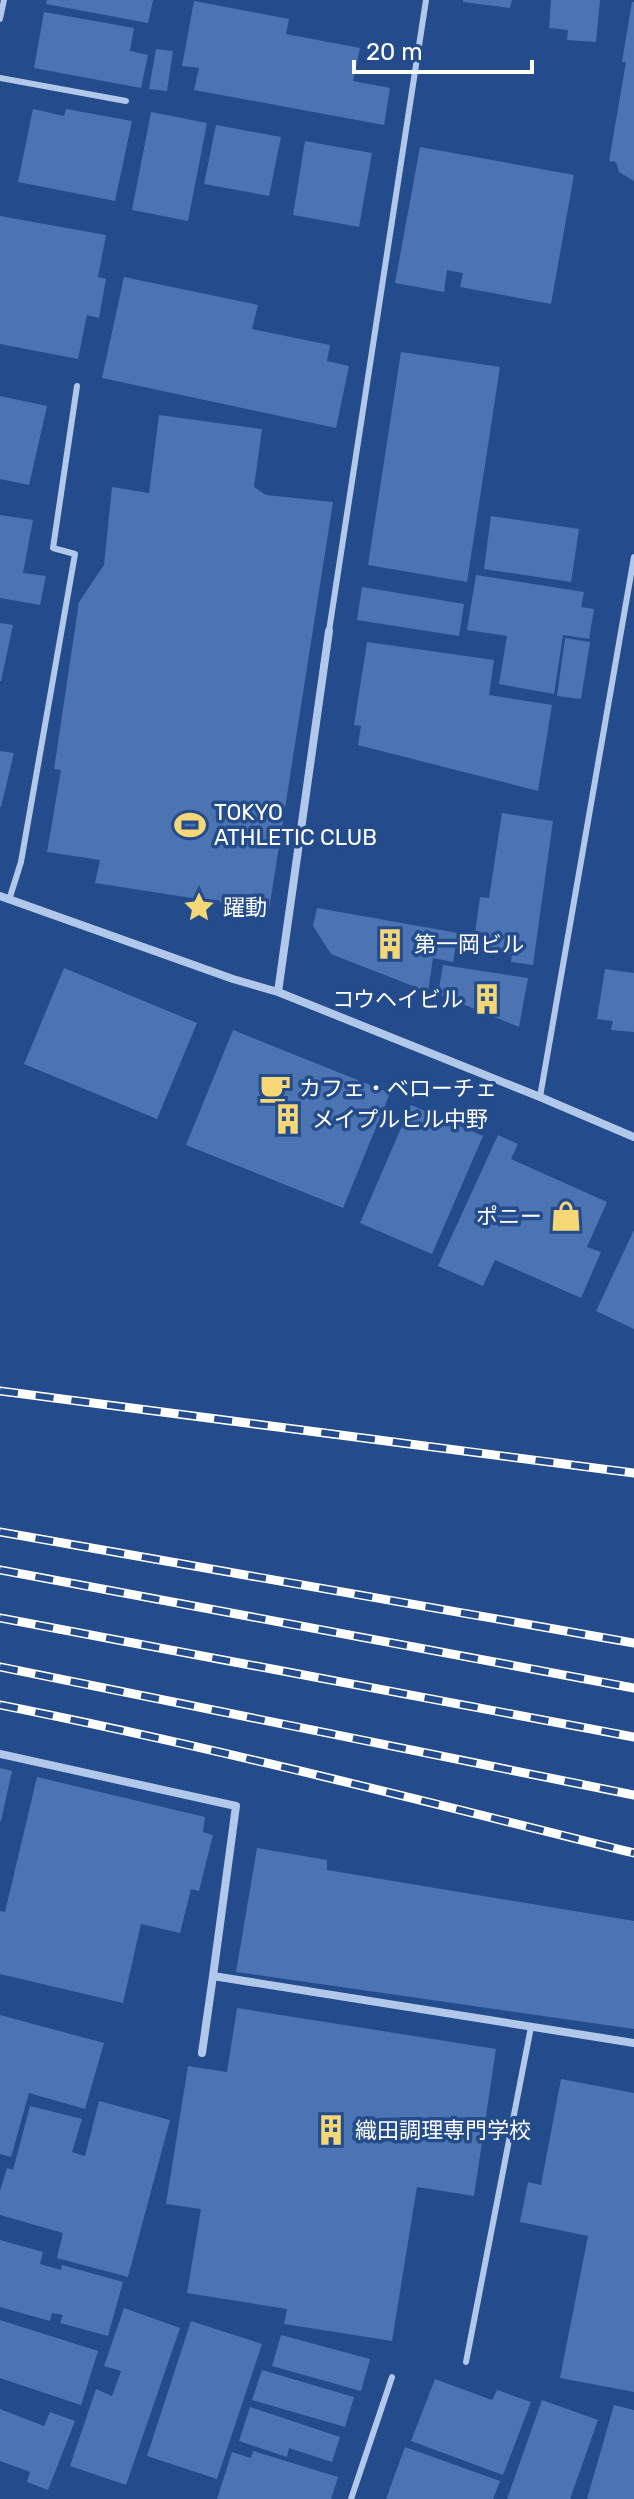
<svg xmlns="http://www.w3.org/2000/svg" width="634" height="2499" font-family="Rubik,'Noto Sans JP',sans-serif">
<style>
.building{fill:#4c74b2}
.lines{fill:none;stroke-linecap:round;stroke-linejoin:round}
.lane{stroke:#b1c8ea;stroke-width:6}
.street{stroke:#b1c8ea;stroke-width:8}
.rail-casing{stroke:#fff;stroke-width:9}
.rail{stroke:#244b8b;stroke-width:6;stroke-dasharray:18;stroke-linecap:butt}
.labels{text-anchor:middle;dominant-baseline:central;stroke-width:7;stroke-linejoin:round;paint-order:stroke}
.poi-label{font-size:22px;fill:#fff;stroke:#244b8b;text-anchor:start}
</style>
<rect width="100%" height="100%" fill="#244b8b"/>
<path class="building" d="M47 0H153L148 23 46 4Z
M463 0H512L510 8 463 2Z
M551 0H600L596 42 567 40 568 30 549 28Z
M194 1 289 19 286 34 360 48 353 81 390 88 384 125 194 90 199 68 182 66Z
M632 2H634V181L619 172 616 162 609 161 626 62H622Z
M44 12 134 28 130 51 148 55 141 88 34 68Z
M156 49 173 51 167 91 149 89Z
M33 109 64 116 66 109 132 121 115 201 18 182Z
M151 112 207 123 188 221 132 210Z
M216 125 281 137 269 196 204 184Z
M305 141 372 153 359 227 293 215Z
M420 147 574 175 551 304 460 287 463 273 447 270 444 292 395 283Z
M0 216 106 235 98 277 106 279 99 318 87 315 78 359 0 344Z
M124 277 258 305 252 329 330 345 327 361 349 366 336 428 102 378Z
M401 352 500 367 467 582 368 565Z
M0 396 47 406 29 485 0 479Z
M159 415 262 429 254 487 266 495 333 502 269 910 95 883 100 860 47 852 61 770 54 769 79 602 104 565 112 487 149 493Z
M0 515 33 520 23 573 46 576 40 605 0 598Z
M491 516 579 529 571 582 484 569Z
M476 575 584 592 581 607 594 609 589 639 563 635 554 694 499 684 507 636 467 630Z
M362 587 464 604 459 636 357 620Z
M0 623 13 625 1 681H0Z
M565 638 590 642 581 699 557 696Z
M367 642 494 660 489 695 552 705 538 791 358 745 361 726 354 725Z
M0 751 14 753 1 807H0Z
M502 813 553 821 533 965 511 962 512 954 473 948 480 897 489 898Z
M317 908 458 933 453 962 433 958 428 992 331 954 313 926Z
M443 965 528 978 519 1027 438 994Z
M64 968 197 1023 157 1119 24 1064Z
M605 969 634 973V1032L611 1030 613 1021 597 1019Z
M233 1030 390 1093 343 1208 186 1145Z
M411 1105 483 1136 432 1254 360 1223Z
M498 1135 518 1144 511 1159 607 1202 587 1247 601 1252 581 1298 495 1260 483 1286 438 1266Z
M634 1230V1329L596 1311Z
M0 1768 12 1771 1 1821H0Z
M37 1777 205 1817 203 1832 213 1835 199 1891 191 1889 180 1933 141 1924 123 2003 0 1974V1911L5 1912Z
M257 1848 327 1860V1870L634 1921V2029L236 1972Z
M237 2008 496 2049 474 2196 417 2187 392 2341 284 2324 287 2309 187 2293 201 2209 166 2204 188 2066 227 2072Z
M0 2015 104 2043 85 2109 29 2093 11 2157 0 2154Z
M561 2079 634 2093V2392L560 2378 588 2236 520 2222 528 2182 541 2185Z
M99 2101 170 2120 128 2277 57 2258 63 2233 0 2215V2191L7 2168 13 2170 30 2106 82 2119 72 2152 85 2156Z
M0 2240 43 2252 40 2264 61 2270 62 2265 123 2282 108 2336 60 2323 63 2315 52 2313 50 2321 0 2307Z
M124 2308 180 2328 126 2485 70 2466 96 2389 112 2396 121 2371 104 2366Z
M0 2320 98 2351 81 2405 0 2378Z
M191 2321 262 2344 217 2479 147 2456Z
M281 2335 370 2359 361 2391 272 2366Z
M262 2370 354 2397 345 2427 252 2400Z
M435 2379 492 2400 497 2390 531 2402 503 2475 411 2441Z
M542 2400 598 2420 570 2499H507Z
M614 2405 634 2410V2499H587Z
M250 2407 340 2437 332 2462 289 2448 287 2457 239 2441Z
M0 2409 44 2426 50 2412 75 2421 48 2490 27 2482 30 2472 0 2461Z
M405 2447 500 2481 493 2499H386Z
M253 2451 338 2477 331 2499H217L232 2452 251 2458Z"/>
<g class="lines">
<path class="lane" d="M0 19 4 0
M0 78 126 101
M329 631 426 0
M9 900 21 862 75 554 53 548 77 386
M540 1097 634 557
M466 2362 531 2027
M351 2499 392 2377"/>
<path class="street" d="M0 896 233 979 278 992 540 1097 634 1137
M278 992 329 631
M0 1754 236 1806 213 1976 634 2043
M202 2053 213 1976"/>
<defs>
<path id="rail" d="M0 1391 634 1473
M0 1532 634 1643
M0 1570 634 1688
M0 1618 634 1737
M0 1667 634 1795
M0 1705C213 1747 423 1801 634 1853"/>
</defs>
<use href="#rail" class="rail-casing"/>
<use href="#rail" class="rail"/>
</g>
<defs>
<symbol id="stadium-bare" viewBox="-9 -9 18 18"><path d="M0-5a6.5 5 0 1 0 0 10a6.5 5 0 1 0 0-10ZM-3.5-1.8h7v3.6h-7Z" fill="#f5d775" stroke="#244b8b" stroke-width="2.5" paint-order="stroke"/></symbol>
<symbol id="sight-bare" viewBox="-9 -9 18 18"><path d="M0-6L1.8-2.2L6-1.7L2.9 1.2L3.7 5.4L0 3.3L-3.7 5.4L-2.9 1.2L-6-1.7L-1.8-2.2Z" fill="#f5d775" stroke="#244b8b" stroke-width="2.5" paint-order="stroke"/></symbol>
<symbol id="building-bare" viewBox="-9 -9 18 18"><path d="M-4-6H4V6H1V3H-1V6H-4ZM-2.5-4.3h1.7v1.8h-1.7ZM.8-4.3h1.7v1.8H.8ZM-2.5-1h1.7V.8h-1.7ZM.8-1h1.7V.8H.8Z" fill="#f5d775" stroke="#244b8b" stroke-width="2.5" paint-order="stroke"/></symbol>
<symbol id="cafe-bare" viewBox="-9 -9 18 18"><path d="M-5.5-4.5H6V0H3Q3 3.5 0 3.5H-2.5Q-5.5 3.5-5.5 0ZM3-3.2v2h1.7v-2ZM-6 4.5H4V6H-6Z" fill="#f5d775" stroke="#244b8b" stroke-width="2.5" paint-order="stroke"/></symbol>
<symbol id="shop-bare" viewBox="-9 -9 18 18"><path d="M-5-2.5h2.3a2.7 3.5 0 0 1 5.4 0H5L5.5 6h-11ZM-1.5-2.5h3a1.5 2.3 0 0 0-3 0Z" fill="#f5d775" stroke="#244b8b" stroke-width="2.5" paint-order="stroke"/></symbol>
</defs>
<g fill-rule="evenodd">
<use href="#stadium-bare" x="168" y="803" width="44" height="44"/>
<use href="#sight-bare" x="177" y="885" width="44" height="44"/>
<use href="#building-bare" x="368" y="922" width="44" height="44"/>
<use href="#building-bare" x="465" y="977" width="44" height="44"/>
<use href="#cafe-bare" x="253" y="1066" width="44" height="44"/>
<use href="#building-bare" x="266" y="1097" width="44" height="44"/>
<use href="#shop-bare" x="544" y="1194" width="44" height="44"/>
<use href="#building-bare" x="309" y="2108" width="44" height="44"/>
</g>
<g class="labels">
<g class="poi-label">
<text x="214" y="812">TOKYO<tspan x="214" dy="25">ATHLETIC CLUB</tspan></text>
<text x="223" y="907">躍動</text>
<text x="414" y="944">第一岡ビル</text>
<text x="463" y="999" text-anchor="end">コウヘイビル</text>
<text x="299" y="1088">カフェ・ベローチェ</text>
<text x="312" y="1119">メイプルヒル中野</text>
<text x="542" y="1216" text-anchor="end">ポニー</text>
<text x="355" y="2130">織田調理専門学校</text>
</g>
</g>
<path d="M354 60v12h178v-12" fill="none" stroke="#ffffff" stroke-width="4"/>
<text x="366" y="60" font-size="24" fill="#ffffff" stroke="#244b8b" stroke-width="6" paint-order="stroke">20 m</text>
</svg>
